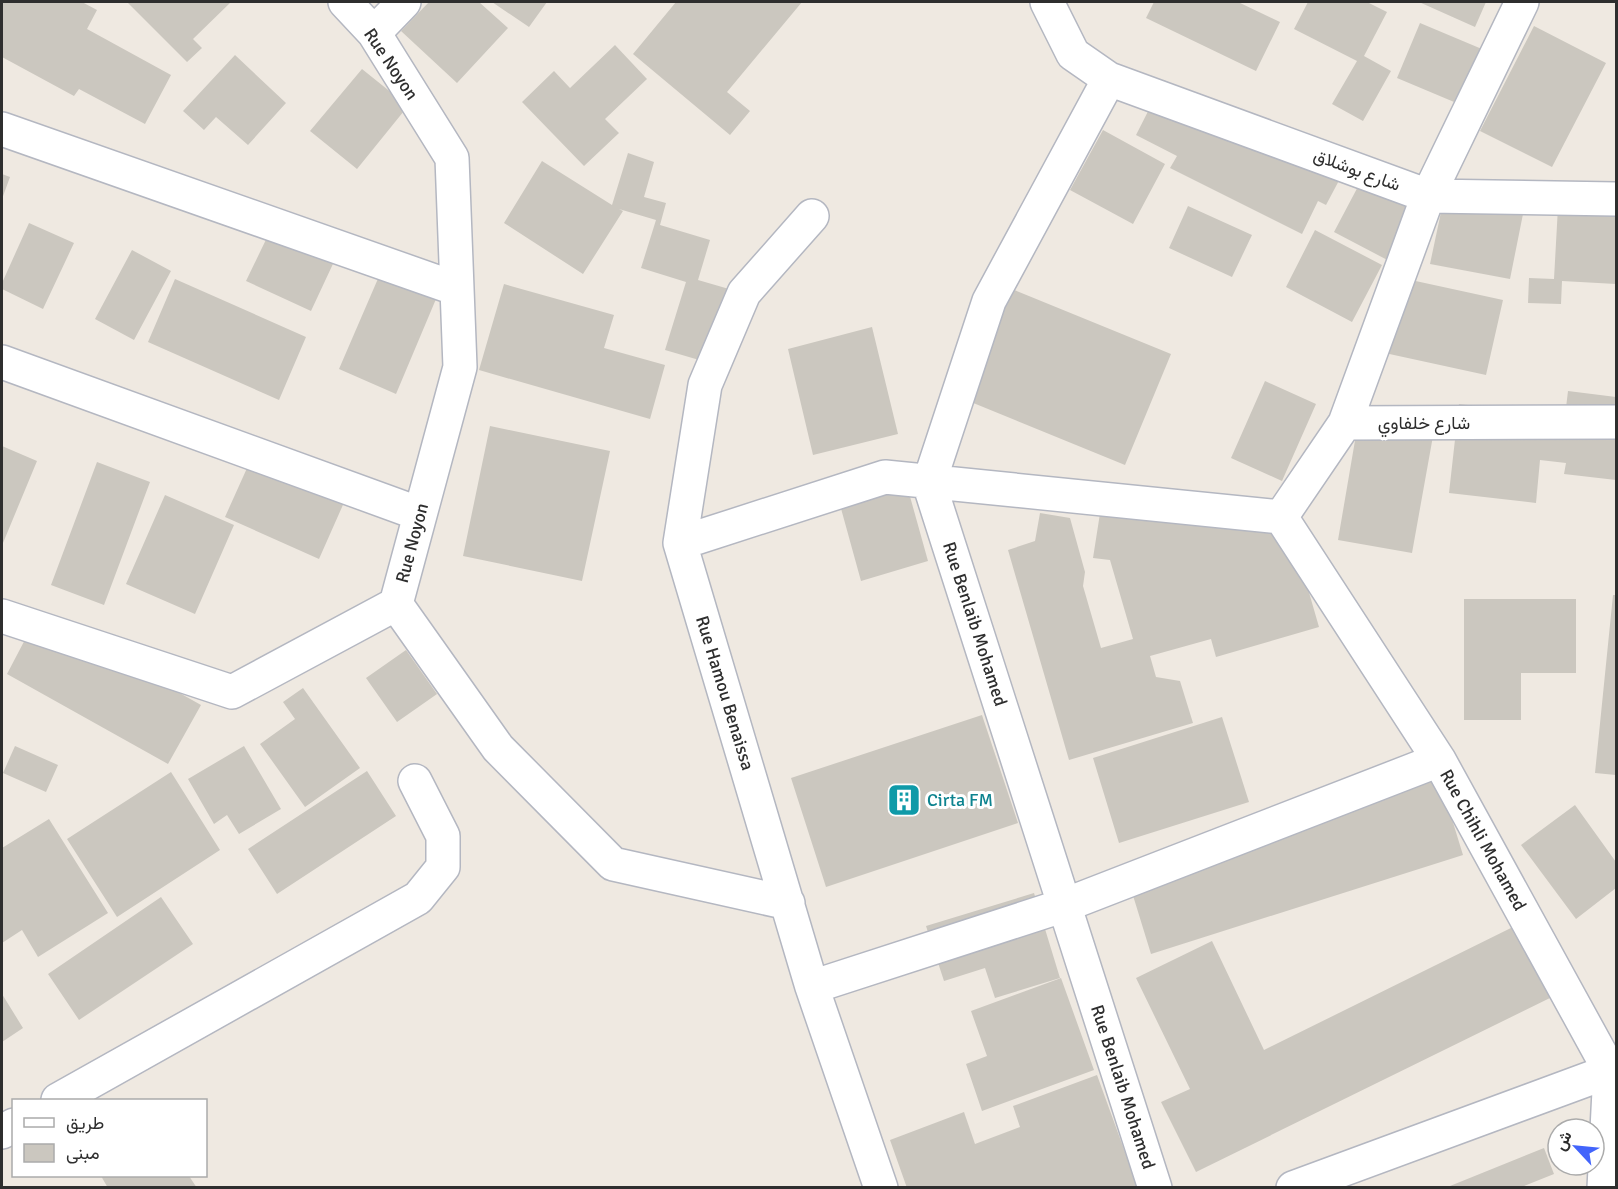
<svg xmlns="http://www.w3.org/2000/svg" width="1618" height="1189" font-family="Signika,Vazirmatn,sans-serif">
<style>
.building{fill:#cbc7bf}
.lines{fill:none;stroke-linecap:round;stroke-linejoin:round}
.street-casing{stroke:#b4b7c1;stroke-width:36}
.street{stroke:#fff;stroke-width:33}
.labels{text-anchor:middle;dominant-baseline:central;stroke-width:6;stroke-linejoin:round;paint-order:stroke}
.street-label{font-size:18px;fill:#2e2e2e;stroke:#fff}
.culture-label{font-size:18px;fill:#0d838f;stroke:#fff;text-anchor:start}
</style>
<rect width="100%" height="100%" fill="#efe9e1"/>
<path class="building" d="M2 2H82L97 10 87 29 171 75 145 124 79 89 74 96 2 57Z
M127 2H231L193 39 202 48 187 62Z
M429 2H479L508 28 457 83 401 31Z
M492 2H547L529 27Z
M676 2H802L727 92 750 111 730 135 633 54Z
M1154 2H1238L1280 22 1256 71 1146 18Z
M1308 2H1367L1387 12 1364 56 1391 71 1363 121 1332 104 1357 61 1294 29Z
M1419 2H1486L1475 27Z
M1420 23 1489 52 1466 107 1397 78Z
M1534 26 1606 63 1552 167 1480 131Z
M615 45 647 79 605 119 619 133 584 166 522 102 554 71 570 88Z
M235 55 286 103 248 145 216 117 204 130 183 111Z
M362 69 408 106 357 169 310 131Z
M1164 80 1343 173 1326 205 1318 201 1302 234 1170 168 1177 156 1136 135Z
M1103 130 1165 164 1133 224 1070 190Z
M628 153 654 162 644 197 666 203 660 225 710 240 698 280 729 289 706 362 665 350 686 282 641 268 656 220 619 209 623 211 583 274 504 223 542 161 612 205Z
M2 174 10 177 2 199Z
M1362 179 1422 211 1395 264 1334 232Z
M1444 198 1523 214 1510 279 1430 264Z
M1188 206 1252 235 1232 277 1169 248Z
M1558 207 1616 210V284L1562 281 1561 304 1528 303 1529 278 1554 279Z
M275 221 339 251 311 311 246 281Z
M29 223 74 243 43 309 2 289V283Z
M1315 230 1382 265 1352 322 1286 287Z
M132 250 171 271 134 340 95 319Z
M380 274 436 299 396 394 339 369Z
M1388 275 1503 300 1486 375 1371 350Z
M175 279 306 337 279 400 148 342Z
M504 284 614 315 604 348 665 365 650 419 479 370Z
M1012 289 1171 354 1125 465 966 400Z
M872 327 898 434 813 455 788 349Z
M1265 381 1316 404 1282 481 1231 458Z
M1568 391 1616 397V480L1564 474 1566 463 1540 460 1536 503 1449 493 1459 404 1565 416Z
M1358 423 1433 436 1412 553 1338 540Z
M490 426 610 451 582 581 463 556Z
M2 446 37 461 3 543 2 542Z
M252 457 346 498 319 559 225 517Z
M97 462 150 482 104 605 51 585Z
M904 475 928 561 861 581 837 494Z
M165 495 234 525 195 614 126 584Z
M1101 507 1288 520 1319 627 1216 657 1211 639 1150 656 1156 677 1180 681 1193 723 1069 760 1008 550 1035 541 1040 513 1070 518 1085 572 1083 586 1101 648 1133 639 1110 560 1093 558Z
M1613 595H1616V775L1595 773Z
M1464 599H1576V673H1521V720H1464Z
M29 632 83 661 92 644 201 705 168 764 7 674Z
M406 650 437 694 397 722 366 678Z
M303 688 360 768 305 807 260 744 295 719 283 702Z
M982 715 1018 823 826 887 791 778Z
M1222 717 1249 802 1119 843 1093 758Z
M15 746 58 765 46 792 3 773Z
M244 746 281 809 239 834 227 815 214 824 188 779Z
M367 771 396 816 277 894 248 849Z
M171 772 220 850 117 917 67 839Z
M1439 777 1463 855 1151 954 1127 876Z
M1575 805 1616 862V888L1576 919 1521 845Z
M49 819 108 913 38 957 22 930 2 943V848Z
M1034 893 1060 978 995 998 985 968 944 981 926 926Z
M161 897 193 944 79 1020 48 974Z
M1519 924 1554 996 1196 1172 1161 1102 1190 1089 1136 978 1212 941 1264 1050Z
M1061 978 1094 1070 982 1111 966 1064 987 1056 971 1011Z
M2 994 23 1028 2 1042Z
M1097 1075 1138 1188H907L890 1140 964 1112 975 1144 1020 1127 1013 1106Z
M1544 1148 1554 1174 1519 1188H1445Z
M101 1176H189L197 1188H108Z"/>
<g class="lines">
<defs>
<path id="street" d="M345 2 374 33 452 158 460 367 396 604
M1047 2 1073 54 1109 79 1428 196 1616 199
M374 33 404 2
M1109 79 989 301 929 483 1155 1188
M2 129 457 289
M812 216 744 293 705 385 680 543 812 987 881 1188
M2 362 420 514
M1345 423 1428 196 1522 2
M1281 517 1439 760 1610 1071 1604 1188
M1281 517 1345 423 1616 422
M680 543 885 477 1281 517
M396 604 498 748 613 864 788 903
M2 616 232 692 396 604
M812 987 1065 905 1439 760
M58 1100 418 898 443 867V836L415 781
M2 1132 14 1125
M1293 1188 1610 1071"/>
</defs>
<use href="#street" class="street-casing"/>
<use href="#street" class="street"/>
</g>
<defs>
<symbol id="building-square" viewBox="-11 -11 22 22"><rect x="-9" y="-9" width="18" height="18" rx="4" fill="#0f9aa8" stroke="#fff"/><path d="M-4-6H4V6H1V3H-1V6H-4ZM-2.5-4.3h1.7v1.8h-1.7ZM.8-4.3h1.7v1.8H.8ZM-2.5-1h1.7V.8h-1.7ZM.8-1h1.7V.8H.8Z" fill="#fff"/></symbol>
</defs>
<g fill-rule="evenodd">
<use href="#building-square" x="885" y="781" width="38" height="38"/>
</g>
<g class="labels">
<g class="street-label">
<text transform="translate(391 64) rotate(56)">Rue Noyon</text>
<text transform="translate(1357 170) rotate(20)">شارع بوشلاق</text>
<text x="1424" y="423">شارع خلفاوي</text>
<text transform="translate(412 543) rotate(-75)">Rue Noyon</text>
<text transform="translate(975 624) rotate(72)">Rue Benlaib Mohamed</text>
<text transform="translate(725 693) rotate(73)">Rue Hamou Benaissa</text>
<text transform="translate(1483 840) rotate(61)">Rue Chihli Mohamed</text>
<text transform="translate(1123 1087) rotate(72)">Rue Benlaib Mohamed</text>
</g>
<g class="culture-label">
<text x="927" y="800">Cirta FM</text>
</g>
</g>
<rect width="1618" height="1189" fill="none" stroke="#2e2e2e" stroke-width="6"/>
<rect x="12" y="1099" width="195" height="78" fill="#ffffff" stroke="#ababab" stroke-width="1.5"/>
<rect x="24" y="1118" width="30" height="9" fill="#ffffff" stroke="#ababab" stroke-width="1.5"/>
<text x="66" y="1129" font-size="18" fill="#2e2e2e">طريق</text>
<rect x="24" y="1144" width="30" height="18" fill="#cbc7bf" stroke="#ababab" stroke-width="1.5"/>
<text x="66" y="1159" font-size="18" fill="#2e2e2e">مبنى</text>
<g transform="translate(1576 1147) rotate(296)"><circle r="28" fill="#ffffff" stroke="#ababab" stroke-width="1.5"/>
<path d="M0-4.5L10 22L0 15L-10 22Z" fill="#4264fb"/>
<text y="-9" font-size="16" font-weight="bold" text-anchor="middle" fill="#2e2e2e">ش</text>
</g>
</svg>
